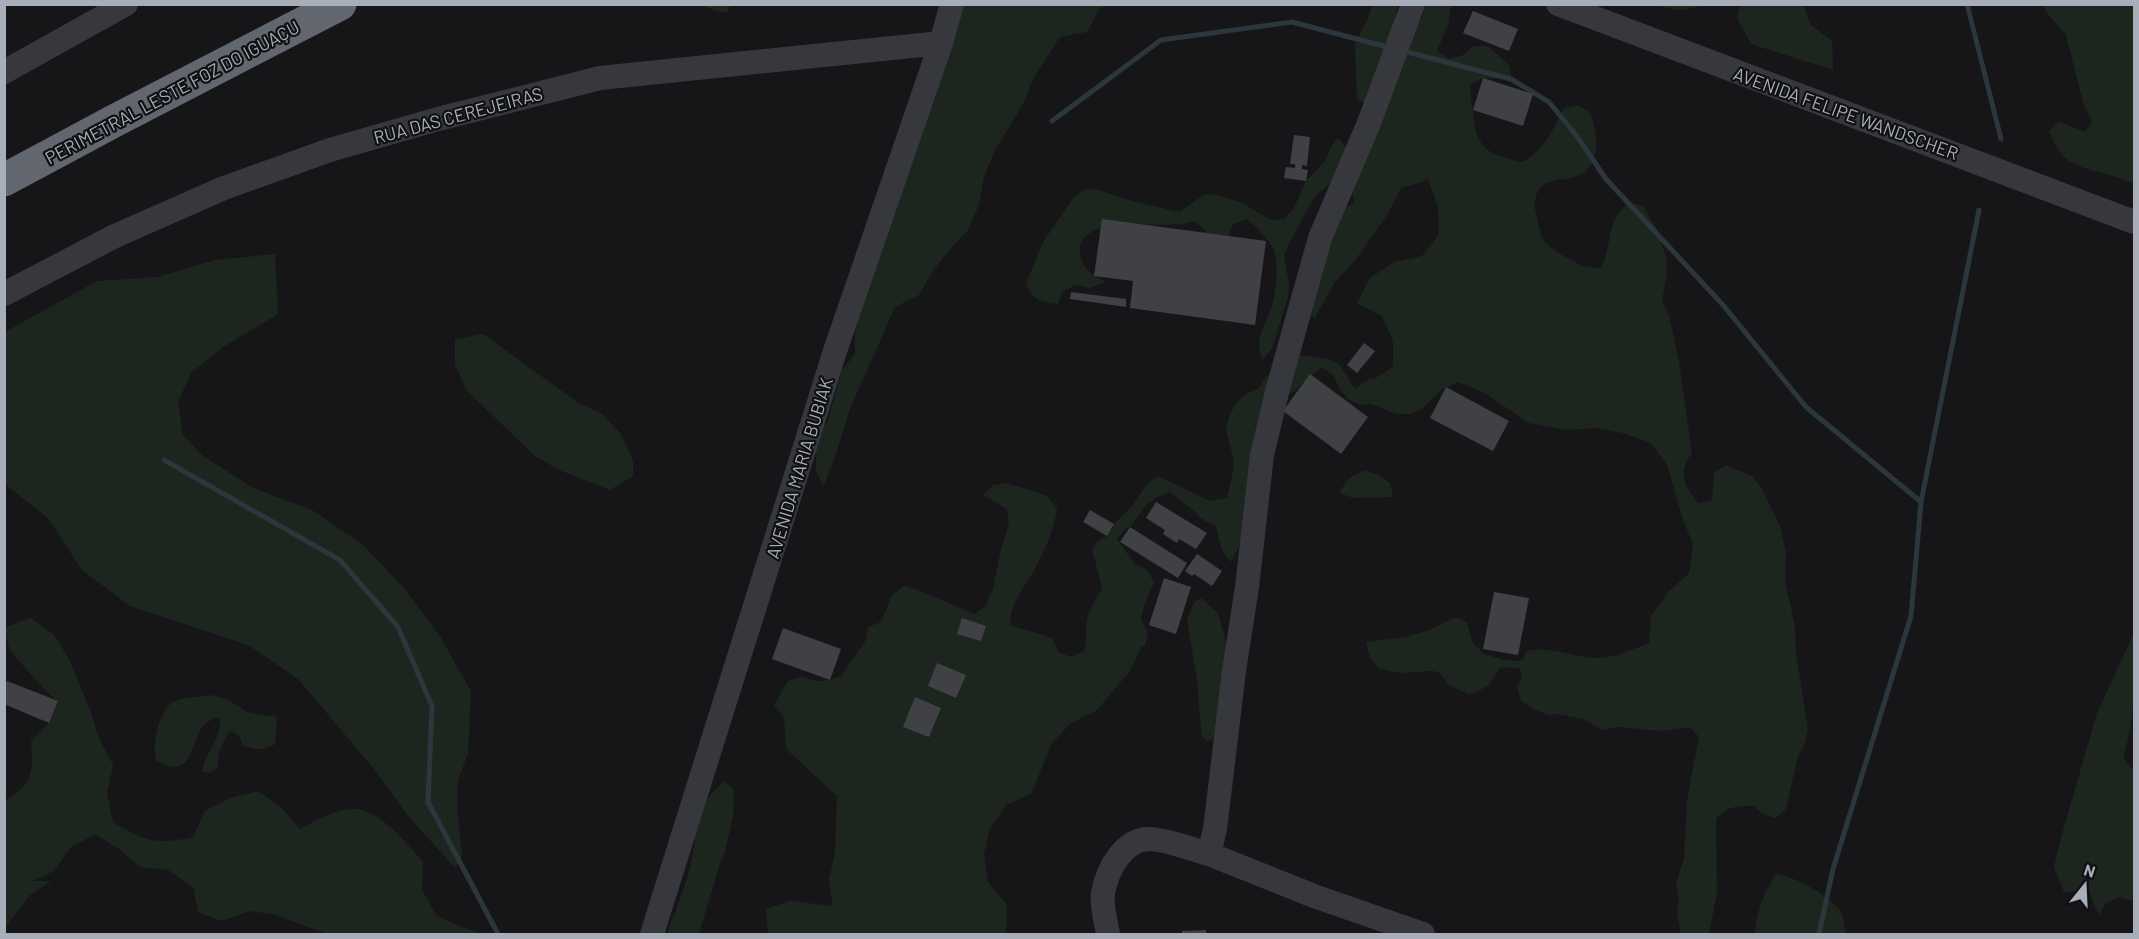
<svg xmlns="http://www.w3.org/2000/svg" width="2139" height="939" font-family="Barlow,sans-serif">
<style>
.green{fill:#1d261e}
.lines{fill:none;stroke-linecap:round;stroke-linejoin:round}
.stream{stroke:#2b363d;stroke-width:5}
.building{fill:#404145}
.minor{stroke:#36383d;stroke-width:24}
.highway{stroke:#62666e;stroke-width:33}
.labels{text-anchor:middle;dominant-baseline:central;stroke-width:4.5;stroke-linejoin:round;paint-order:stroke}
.street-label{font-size:18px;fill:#a7aeb9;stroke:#111113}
</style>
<rect width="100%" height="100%" fill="#161618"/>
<path class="green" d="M700 5H730L727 13 714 10Z
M956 5H1108L1100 8 1087 32 1060 37 1033 79 1023 104 994 152 984 177 979 205 968 230 950 249 933 271 919 295 895 307 850 409 834 460 823 487 816 471V442L828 420 842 370 855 354V335L865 279Z
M1372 5H1398L1389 40 1368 105 1357 99 1355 44 1368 18Z
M1426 5H1451L1448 25 1437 51 1449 59 1463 55 1473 46H1488L1510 66 1511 79 1483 78 1471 84C1469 94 1472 101 1473 112 1476 148 1487 155 1522 162 1546 149 1552 131 1564 108L1578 105 1591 114C1599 141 1602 174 1566 179 1557 180 1546 181 1540 188 1534 196 1534 205 1536 214 1538 223 1540 237 1547 244 1554 251 1578 265 1587 267 1591 268 1597 268 1601 268 1614 243 1604 222 1629 203L1643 206 1657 230 1666 256 1667 272 1662 301 1669 315 1679 361 1692 453C1678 473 1683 486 1699 503L1712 500 1714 473 1726 465 1752 476 1761 487 1780 526 1786 552 1785 581 1795 626 1796 654 1808 729 1805 743 1798 756 1786 809 1776 818 1763 814 1754 806H1740L1727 809 1716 819 1717 893 1709 934H1681L1677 912 1679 899 1676 884 1684 858 1687 800 1699 737 1690 727 1662 731 1617 727 1602 730 1584 719 1557 714 1549 715 1535 710 1521 701 1517 688 1522 676 1520 669 1505 667 1499 669 1488 686 1469 695 1448 684 1440 673 1433 671 1400 673 1379 668 1370 658 1366 642 1405 637 1429 630 1454 618 1461 619 1467 623 1473 643 1484 654 1504 660 1518 661 1524 659 1525 652C1542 644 1576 657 1595 658 1613 659 1633 649 1649 643L1651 616 1667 593 1689 573 1693 544 1683 520 1667 465 1651 443 1623 433 1596 428 1566 430 1529 423 1483 392 1458 382 1442 389 1422 409 1410 414H1396L1371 404 1361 405 1348 399 1339 388 1334 376 1322 367C1309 375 1301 388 1288 395V361L1300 355 1328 359 1340 365 1355 389 1372 377 1371 381 1393 367V341L1382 316 1357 303 1370 278 1394 262 1422 256 1439 234 1438 207 1428 180 1401 188 1387 215 1354 262 1335 282 1314 319 1304 301 1345 204 1348 207 1354 202 1352 190 1412 29 1422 19Z
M1651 5H1708L1681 10Z
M1740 5H1804L1810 24 1832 41 1833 70 1751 44 1737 19Z
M2044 5H2134V183C2124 180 2113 175 2103 173 2074 166 2061 162 2049 132L2058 121 2085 132 2092 121 2083 102 2066 35 2047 13Z
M1338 138 1347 148 1338 177 1315 196 1289 243 1284 256 1289 283 1288 297 1272 349 1263 359C1261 355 1259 349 1259 345 1258 335 1269 317 1272 306 1276 294 1280 256 1272 246 1265 236 1257 227 1247 219L1233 224 1223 250 1207 244 1205 230 1194 221C1190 222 1185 224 1181 224 1158 228 1076 213 1080 253 1082 269 1093 276 1106 282L1090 288 1075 285 1062 292 1058 304C1039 302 1033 300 1026 283L1043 242 1074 197 1085 189 1098 190 1140 203 1180 212 1203 195 1215 194 1240 202 1271 220 1284 219 1294 208 1306 181 1326 160 1330 148Z
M275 254 278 314 223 347 191 373 178 402 183 435 202 455 253 488 312 510 362 544 404 588 441 638 471 691 468 753 458 781 457 805 462 857 455 868 409 817 374 769 298 679 248 645 130 606 81 569 49 519 5 484V332L97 281 158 277 215 260Z
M483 334 577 402 602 414 621 434 633 461V476L610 490 559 470 535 456 467 391 455 365V339Z
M1277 368 1245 534 1231 562C1218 548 1221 542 1215 525 1198 519 1202 517 1190 508 1183 503 1176 498 1170 492L1157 497 1146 505 1130 527 1125 529 1117 539 1134 563 1146 569 1154 582 1144 606 1141 619 1148 633 1145 646H1142L1130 671 1096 711 1071 723 1052 743 1031 794 1006 805 990 828 984 855 988 882 1007 905 1006 932 1004 934H768L766 909 790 901 833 906 829 880 835 853 837 796 786 749 784 717 774 705 788 681 802 676 816 681 830 680 841 676 866 640 868 627 881 622 892 595 904 586 918 590 974 614 985 607 993 589 1001 549 1009 523 1007 509 983 495 993 485 1007 483 1047 496 1057 508C1054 532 1043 553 1032 574 1021 593 1011 601 1010 625 1024 631 1039 632 1053 639L1058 652 1071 657 1084 651C1087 642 1086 635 1086 626 1087 612 1095 600 1102 588L1092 549 1096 543 1107 536 1114 524 1132 506 1147 484 1158 476 1210 501 1227 498 1233 471V457L1226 430 1229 417 1235 405 1244 395 1258 389 1266 376Z
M1365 470 1378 475 1390 483 1393 497 1353 498 1340 493C1345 480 1352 475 1365 470Z
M1201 598 1218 613 1226 642 1217 733 1213 739 1207 741 1202 737 1201 730 1197 680 1187 620 1194 602Z
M31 618 54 635 69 659 90 710 98 736 113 765 107 793 113 822C145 842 156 845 193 837L205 811 230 798 258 791 282 808 300 829C314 821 340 807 357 809 385 814 404 842 423 861L422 890 436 915 461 927 484 934H327L276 915 250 911 222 921 198 912 193 887 168 870 140 867 119 849 95 834 70 848 54 871 32 881H51L29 896 5 928V801C33 785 34 771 31 741L49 723 58 702C53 699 13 655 11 651 7 644 6 635 5 627Z
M2134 633C2135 675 2136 717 2123 757L2131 769 2134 767 2133 901 2119 897 2106 903 2099 915 2088 890 2064 892 2054 867 2060 841 2097 713Z
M211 695 227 699 247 712 277 717 275 744C265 751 253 750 242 745 241 736 238 733 229 731 226 738 221 746 219 753 216 764 223 766 209 773L202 771C205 754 223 735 220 719L214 718C210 721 205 723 202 727 190 746 191 782 156 760 152 744 159 706 177 700 188 697 200 697 211 695Z
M724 781 734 790 733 817 723 860 722 857 699 934H667C674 913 684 891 690 868 695 846 695 821 706 801 709 795 719 787 724 781Z
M1776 874C1795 877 1824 893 1838 908 1844 915 1845 925 1845 934H1755C1756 913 1764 892 1776 874Z"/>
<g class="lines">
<path class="stream" d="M1967 4 2001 139
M1403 51 1511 79 1549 102 1576 135 1606 179 1723 305 1806 407 1921 502
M1052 121 1161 40 1292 22 1391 48
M164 460 340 560 398 627 432 706 428 802 498 934
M1819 934 1833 869 1911 616 1921 502 1979 210"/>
</g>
<path class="building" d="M1473 11 1518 29 1509 51 1463 33Z
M1483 78 1533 94 1523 126 1473 110Z
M1294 135 1310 137 1307 166 1302 165V169L1308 170 1306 181 1284 178 1286 167 1295 168V164H1290Z
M1102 219 1266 241 1255 325 1130 308 1133 281 1094 276Z
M1071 292 1126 299V307L1070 299Z
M1364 343 1375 351 1357 373 1347 365Z
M1310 374 1368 417 1341 454 1283 411Z
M1446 387 1509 421 1493 451 1430 418Z
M1156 502 1207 533 1196 549 1179 539 1177 543 1163 534 1165 530 1146 518Z
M1090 510 1114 524 1107 536 1083 522Z
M1130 527 1187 563 1178 578 1120 542Z
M1197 554 1222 571 1212 586 1194 574 1192 576 1185 571Z
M1164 578 1191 587 1176 634 1149 625Z
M1494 592 1529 598 1518 655 1483 649Z
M962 618 986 626 981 641 957 634Z
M783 628 841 649 830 680 772 659Z
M937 663 966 675 956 698 928 686Z
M7 681 58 701 49 723 4 704V687Z
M915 697 941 708 929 737 903 727Z
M1206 930 1207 934H1182V931Z"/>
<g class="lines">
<path class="minor" d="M1413 4 1369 123 1320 238 1278 388 1262 455 1247 587 1234 671 1215 829 1209 854 1314 896 1423 934
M1558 4 2134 222
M4 72 126 4
M4 294 115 236 224 188 330 150 438 119 600 78 941 43
M652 934 835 351 941 43 952 4
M1108 934C1106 922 1101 905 1103 893 1107 870 1124 838 1150 839 1169 840 1190 849 1209 854"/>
<path class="highway" d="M4 180 114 121 340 4"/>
</g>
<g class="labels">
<g class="street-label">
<text transform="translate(172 92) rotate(-28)">PERIMETRAL LESTE FOZ DO IGUAÇU</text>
<text transform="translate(1846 113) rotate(20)">AVENIDA FELIPE WANDSCHER</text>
<text transform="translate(458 115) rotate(-15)">RUA DAS CEREJEIRAS</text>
<text transform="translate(799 468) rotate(-73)">AVENIDA MARIA BUBIAK</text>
</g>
</g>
<rect width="2139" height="939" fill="none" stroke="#a7aeb9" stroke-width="12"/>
<g transform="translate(2085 885) rotate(18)" stroke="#111113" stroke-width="4.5" paint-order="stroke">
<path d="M0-4.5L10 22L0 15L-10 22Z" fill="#a7aeb9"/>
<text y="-9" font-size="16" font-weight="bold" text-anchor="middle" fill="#a7aeb9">N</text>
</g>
</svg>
